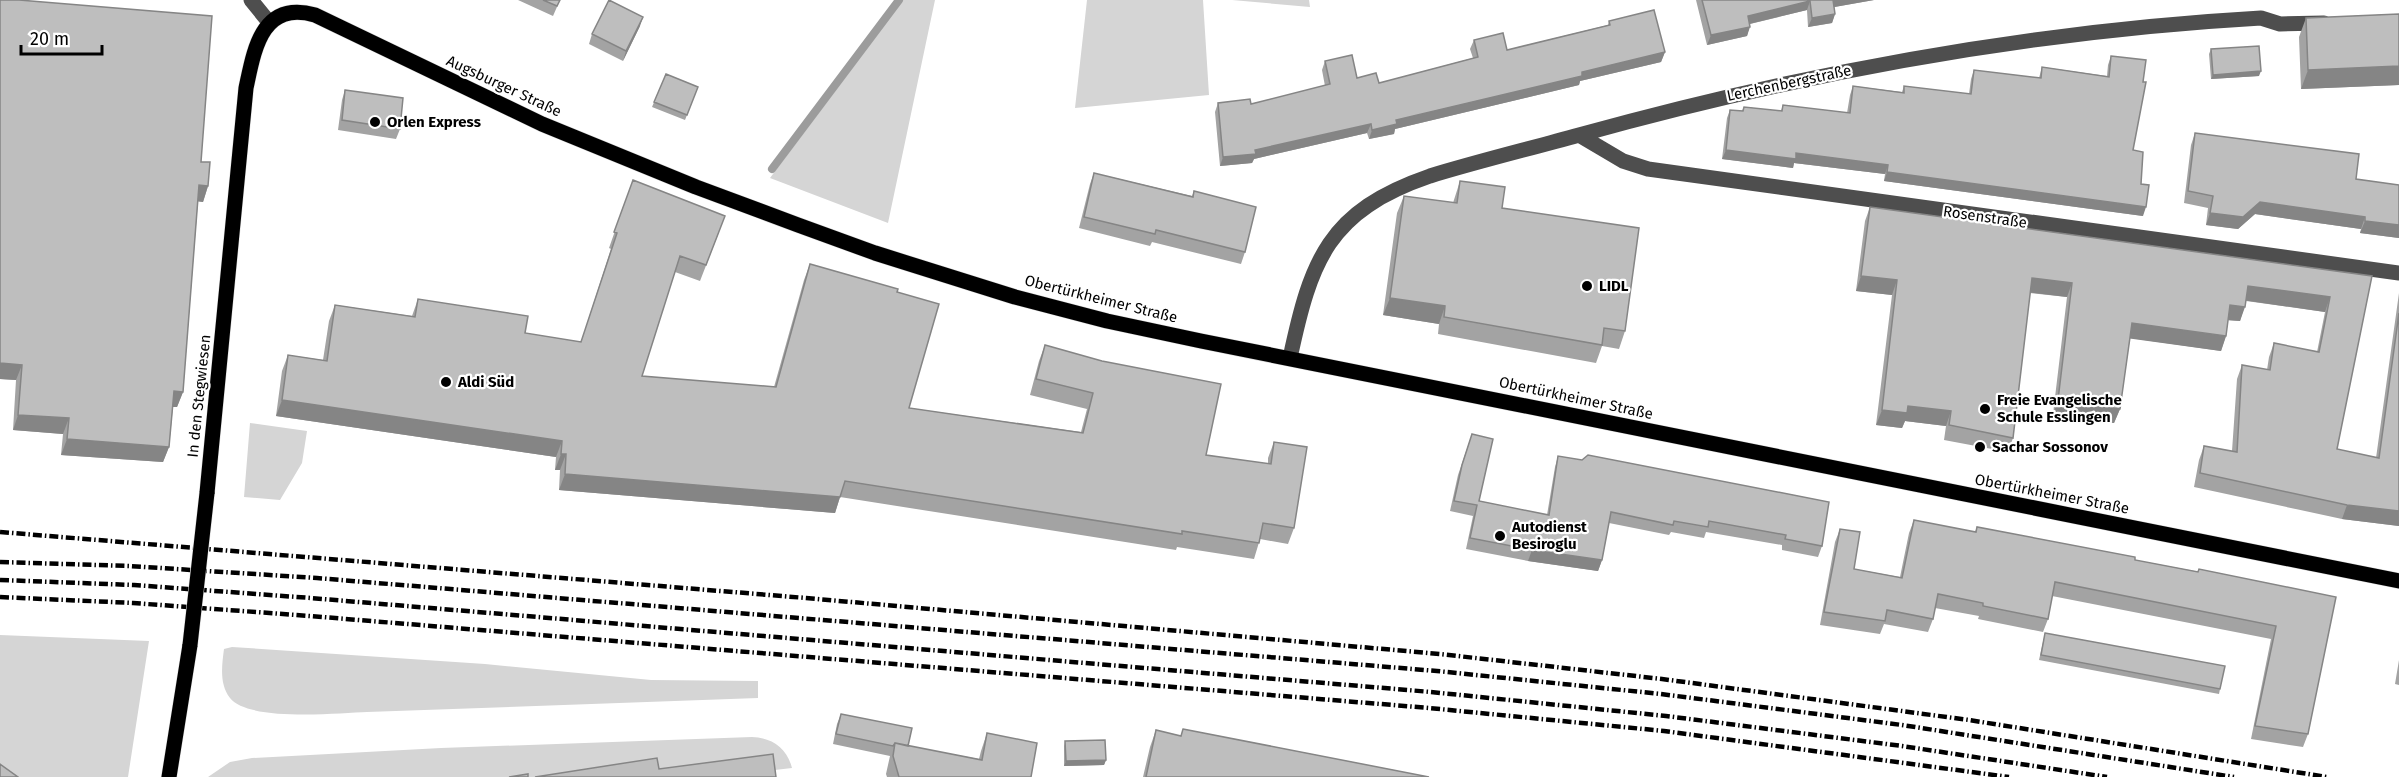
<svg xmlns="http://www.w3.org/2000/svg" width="2399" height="777" font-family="'Fira Sans',sans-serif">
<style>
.green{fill:#d5d5d5}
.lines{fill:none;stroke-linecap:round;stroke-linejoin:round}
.stream{stroke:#9c9c9c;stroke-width:8}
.major-casing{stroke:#dbdbdb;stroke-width:16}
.minor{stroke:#4e4e4e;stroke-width:15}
.major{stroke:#000;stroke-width:15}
.rail{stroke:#000;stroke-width:4.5;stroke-dasharray:9 3 1.5 3;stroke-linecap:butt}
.major-bridge-casing{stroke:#dbdbdb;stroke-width:16;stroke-linecap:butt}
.major-bridge{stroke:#000;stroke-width:15}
.wall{fill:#a3a3a3}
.shaded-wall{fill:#858585}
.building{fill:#bebebe;stroke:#858585;stroke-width:1.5}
.poi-dot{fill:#000;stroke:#fff;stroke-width:2}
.labels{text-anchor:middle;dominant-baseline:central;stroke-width:4.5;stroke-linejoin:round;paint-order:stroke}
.street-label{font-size:15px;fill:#000;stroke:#fff}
.poi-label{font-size:15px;font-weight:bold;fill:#000;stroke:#fff;text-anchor:start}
</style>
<rect width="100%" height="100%" fill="#fff"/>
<path class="green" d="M903 0H935L888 223 770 178Z
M1087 0H1203L1209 95 1075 108Z
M1232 0H1309L1310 7Z
M250 423 307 431 302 463 280 500 244 497Z
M0 635 149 641 128 777H0Z
M232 647 485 664 651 680 758 681V698L367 712C338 713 249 722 230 698 219 684 222 665 224 649Z
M752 737C772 738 787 748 792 768L715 777H208L230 762 252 758 441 748Z"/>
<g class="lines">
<path class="stream" d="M772 169 899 0"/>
<defs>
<path id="major" d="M207 493 246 88C254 51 261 0 315 15L542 124 696 187 798 225 875 253 1015 297 1107 321 1201 341 2399 581
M169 777 190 645"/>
</defs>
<use href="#major" class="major-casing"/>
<path class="minor" d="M251 0 268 21
M1579 135 1623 161 1648 169 2399 273
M1290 358C1311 260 1328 211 1430 176 1479 161 1529 149 1579 135 1802 73 2030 31 2261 18L2280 24 2324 23"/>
<use href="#major" class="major"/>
<path class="rail" d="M0 532 806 598 1440 654 1662 679 1969 720 2327 777
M0 562 129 566 317 578 1437 671 1661 694 1902 725 2234 777
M0 580 134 585 311 598 1431 692 1666 716 1902 746 2107 777
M0 597 133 603 310 616 1429 708 1664 731 2009 777"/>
<defs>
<path id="major-bridge" d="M190 645 207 493"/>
</defs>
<use href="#major-bridge" class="major-bridge-casing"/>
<use href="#major-bridge" class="major-bridge"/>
</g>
<path class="wall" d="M0 0 201 162 208 186 203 202 198 201 183 392 177 407H173L169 447 163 462 61 455 63 434 13 430 16 380 0 379Z
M518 0H560L553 16Z
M1696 0H1874L1834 7 1835 14 1832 23 1808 27 1807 10 1750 24 1747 36 1707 45Z
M2399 14V85L2301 89 2299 37 2306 18Z
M1609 21 1665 52 1661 62 1580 81 1579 85 1395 129 1394 134 1369 139 1367 133 1254 159 1252 163 1220 166 1215 112 1218 103 1251 104 1325 86 1322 70 1325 61 1357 78 1379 83 1473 58 1470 49 1474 40 1507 50 1608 25Z
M640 26 623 61 589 44 592 34Z
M2211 49 2259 76 2211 79 2209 54Z
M2111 56 2141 184 2143 216 1884 181 1885 174 1794 163 1793 168 1722 159 1727 118 1730 110 1742 111 1744 107 1781 111 1783 105 1847 113 1850 95 1853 86 1902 92 1904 86 1969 94 1971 79 1974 70 2039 78 2042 67 2107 76 2108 65Z
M666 74 698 87 685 120 652 107Z
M345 90 400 129 396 139 338 130 342 100Z
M2195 133 2356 179 2399 185V238L2360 233 2361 229 2255 214 2238 229 2206 225 2208 208 2184 203 2191 145Z
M1094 173 1192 196 1194 191 1245 252 1241 264 1152 242 1150 246 1079 228 1090 184Z
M633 180 719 232 700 281 675 272 642 376 774 387 804 280 810 264 897 292 909 408 1081 432 1087 409 1030 395 1039 361 1045 345 1206 455 1268 464V458L1274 442 1294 528 1288 544 1260 539 1254 559 1177 547 1176 550 840 497 835 513 559 490 560 470H555L556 457 276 416 282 371 288 355 323 360 329 321 335 305 412 316 418 299 525 333 581 342 611 249 609 248Z
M1460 181 1502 208 1625 331 1619 349 1602 346 1596 363 1438 334 1439 324 1383 315 1397 213 1404 196 1453 203Z
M1870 207 2372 276 2337 449 2376 458 2399 293V526L2342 519 2194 487 2199 460 2204 446 2232 451 2237 379 2242 365 2267 370 2269 357 2274 343 2317 352 2325 312 2246 301 2240 321 2228 320 2226 336 2221 351 2130 338 2120 409 2114 423 2053 414 2067 297 2030 293 2013 438 2008 452 1944 440 1946 426 1905 421 1902 428 1876 425 1892 295 1856 291 1865 221Z
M1472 434 1479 501 1547 515 1555 467 1558 456 1822 546 1818 557 1782 550V545L1706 532 1704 538 1671 532 1669 535 1609 523 1602 560 1598 571 1528 561 1466 549 1473 516 1450 511 1458 475Z
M1914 520 1975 532 1977 527 2135 560 2336 597 2308 734 2303 747 2251 739 2271 639 2052 596 2048 619 2043 632 1978 619 1979 616 1935 608 1933 619 1928 632 1884 624 1880 634 1820 625 1835 542 1840 529 1854 569 1900 577 1909 533Z
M2045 633 2220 689 2219 694 2039 660Z
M2399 660V685L2395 684Z
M841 714 908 746 979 759 981 751 987 733 1031 777H887L886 774 890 756 833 744 837 724Z
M1183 729 1429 777H1143L1150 747 1156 730 1181 736Z
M1065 741 1106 760 1104 765 1064 766V746Z"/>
<path class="shaded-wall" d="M1832 0H1874L1829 8Z
M1810 1 1807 10 1745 25 1748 16Z
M1835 14 1832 23 1808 27 1812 18Z
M643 17 640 26 623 61 626 51Z
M1750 27 1747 36 1707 45 1711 35Z
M1665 52 1661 62 1580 81 1579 85 1395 129 1394 134 1369 139 1372 130 1396 120 1582 72Z
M2399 66V85L2301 89 2308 70Z
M2261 71 2259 76 2211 79 2213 75Z
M1371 124 1367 133 1254 159 1252 163 1220 166 1223 157Z
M1726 150 1796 153 1888 165 1885 174 1794 163 1793 168 1722 159Z
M1887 172 2146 207 2143 216 1884 181Z
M199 185 208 186 203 202 194 201Z
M2260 202 2365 217 2361 229 2255 214 2238 229 2206 225 2210 213Z
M2365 221 2399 225V238L2360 233Z
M1861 276 1897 280 1892 295 1856 291Z
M2032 278 2072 283 2067 297 2026 292Z
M2248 286 2330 297 2325 312 2242 300Z
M1390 298 1445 306 1439 324 1383 315Z
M2230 305 2245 307 2240 321 2225 320Z
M2132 323 2226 336 2221 351 2126 338Z
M0 363 22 365 16 380 0 379Z
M174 391 183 392 177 407H168Z
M282 400 562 441 556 457 276 416Z
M2058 400 2120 409 2114 423 2053 414Z
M1908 406 1951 411 1946 426 1905 421 1902 428 1876 425 1882 410Z
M18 415 69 418 63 434 13 430Z
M67 439 169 447 163 462 61 455Z
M561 454H566L560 470H555Z
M565 474 840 497 835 513 559 490Z
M2347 505 2399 511V526L2342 519Z
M1532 550 1602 560 1598 571 1528 561Z
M1106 760 1104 765 1064 766 1066 761Z"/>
<path class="building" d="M0 0H19L212 16 201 162H210L208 186 199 185 183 392 174 391 169 447 67 439 69 418 18 415 22 365 0 363Z
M543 0H560L557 6Z
M609 0 643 17 626 51 592 34Z
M1702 0H1833L1835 14 1812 18 1810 1 1748 16 1750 27 1711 35Z
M1654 10 1665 52 1582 72V76L1396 120 1397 124 1372 130 1371 124 1255 150 1256 154 1223 157 1218 103 1250 99 1251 104 1330 84 1325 61 1352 55 1357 78 1376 73 1379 83 1478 57 1474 40 1503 33 1507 50 1610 25 1609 21Z
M2399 14V66L2308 70 2306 18Z
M2259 46 2261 71 2213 75 2211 49Z
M2111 56 2146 60 2143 82H2146L2133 150 2143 152 2141 184 2149 185 2146 207 1887 172 1888 165 1796 153V159L1726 150 1730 110 1743 111 1744 107 1782 111 1783 105 1850 113 1853 86 1904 93V86L1971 94 1974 70 2041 78 2042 67 2109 77Z
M666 74 698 87 687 115 654 102Z
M345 90 403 98 400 129 342 120Z
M2195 133 2359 154 2356 179 2399 185V225L2365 221V217L2260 202 2243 217 2210 213 2213 196 2188 191Z
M1094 173 1193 197 1194 191 1256 207 1245 252 1156 230 1155 234 1084 217Z
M633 180 725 216 706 265 680 256 642 376 776 387 810 264 898 289 897 292 939 304 909 408 1083 433 1093 393 1036 379 1045 345 1102 361 1221 384 1206 455 1271 464 1274 442 1307 447 1294 528 1263 523 1259 543 1182 531V534L845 481 840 497 565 474 566 454H561L562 441 282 400 288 355 327 361 335 305 415 317 418 299 528 316 525 333 581 342 617 233 614 232Z
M1460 181 1505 187 1502 208 1639 228 1625 331 1604 328 1602 345 1444 317 1445 306 1390 298 1404 196 1457 203Z
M1870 207 2372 276 2337 449 2379 458 2399 313V511L2347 505 2200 473 2204 446 2237 452 2242 365 2270 370 2274 343 2319 352 2330 297 2248 286 2245 307 2230 305 2226 336 2132 323 2120 409 2058 400 2072 283 2032 278 2013 438 1949 425 1951 411 1908 406 1907 413 1882 410 1897 280 1861 276Z
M1472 434 1493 439 1479 501 1549 515 1558 456 1582 460 1588 455 1829 502 1822 546 1785 539 1786 535 1709 521 1708 527 1674 521 1673 525 1611 512 1602 560 1532 550 1470 538 1477 505 1454 501 1462 465Z
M1914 520 1976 532 1977 527 2135 557V560L2198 572 2199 569 2336 597 2308 734 2255 726 2276 626 2055 582 2048 619 1983 606V603L1938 594 1933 619 1887 610 1885 621 1824 612 1840 529 1860 532 1854 569 1902 578Z
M2045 633 2225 666 2220 689 2041 655Z
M841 714 912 728 908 746 895 743 893 746 836 734Z
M1183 729 1429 777H1146L1156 730 1181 736Z
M987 733 1037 743 1031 777H899L893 756 895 743 982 760Z
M1105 740 1106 760 1066 761 1065 741Z
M773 754 776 777H535L657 758 659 769Z
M0 764 18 777H0Z
M528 774V777H509Z"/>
<g class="poi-dot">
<circle cx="375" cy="122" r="6"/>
<circle cx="1587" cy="286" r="6"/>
<circle cx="446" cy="382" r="6"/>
<circle cx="1985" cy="409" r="6"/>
<circle cx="1980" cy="447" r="6"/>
<circle cx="1500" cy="536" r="6"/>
</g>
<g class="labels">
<g class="street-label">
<text transform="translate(1789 83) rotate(-12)">Lerchenbergstraße</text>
<text transform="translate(504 86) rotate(25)">Augsburger Straße</text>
<text transform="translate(1985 217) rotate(8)">Rosenstraße</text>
<text transform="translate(1101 299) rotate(14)">Obertürkheimer Straße</text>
<text transform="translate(199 396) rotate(-84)">In den Stegwiesen</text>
<text transform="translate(1576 398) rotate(12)">Obertürkheimer Straße</text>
<text transform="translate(2052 494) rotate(11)">Obertürkheimer Straße</text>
</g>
<g class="poi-label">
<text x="387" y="122">Orlen Express</text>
<text x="1599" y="286">LIDL</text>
<text x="458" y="382">Aldi Süd</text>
<text x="1997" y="400">Freie Evangelische<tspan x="1997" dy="17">Schule Esslingen</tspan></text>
<text x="1992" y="447">Sachar Sossonov</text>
<text x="1512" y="527">Autodienst<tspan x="1512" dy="17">Besiroglu</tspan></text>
</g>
</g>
<path d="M21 45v9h81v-9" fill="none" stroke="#000000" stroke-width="3"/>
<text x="30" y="45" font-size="18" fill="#000000" stroke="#ffffff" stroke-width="4.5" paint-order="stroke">20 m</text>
</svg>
